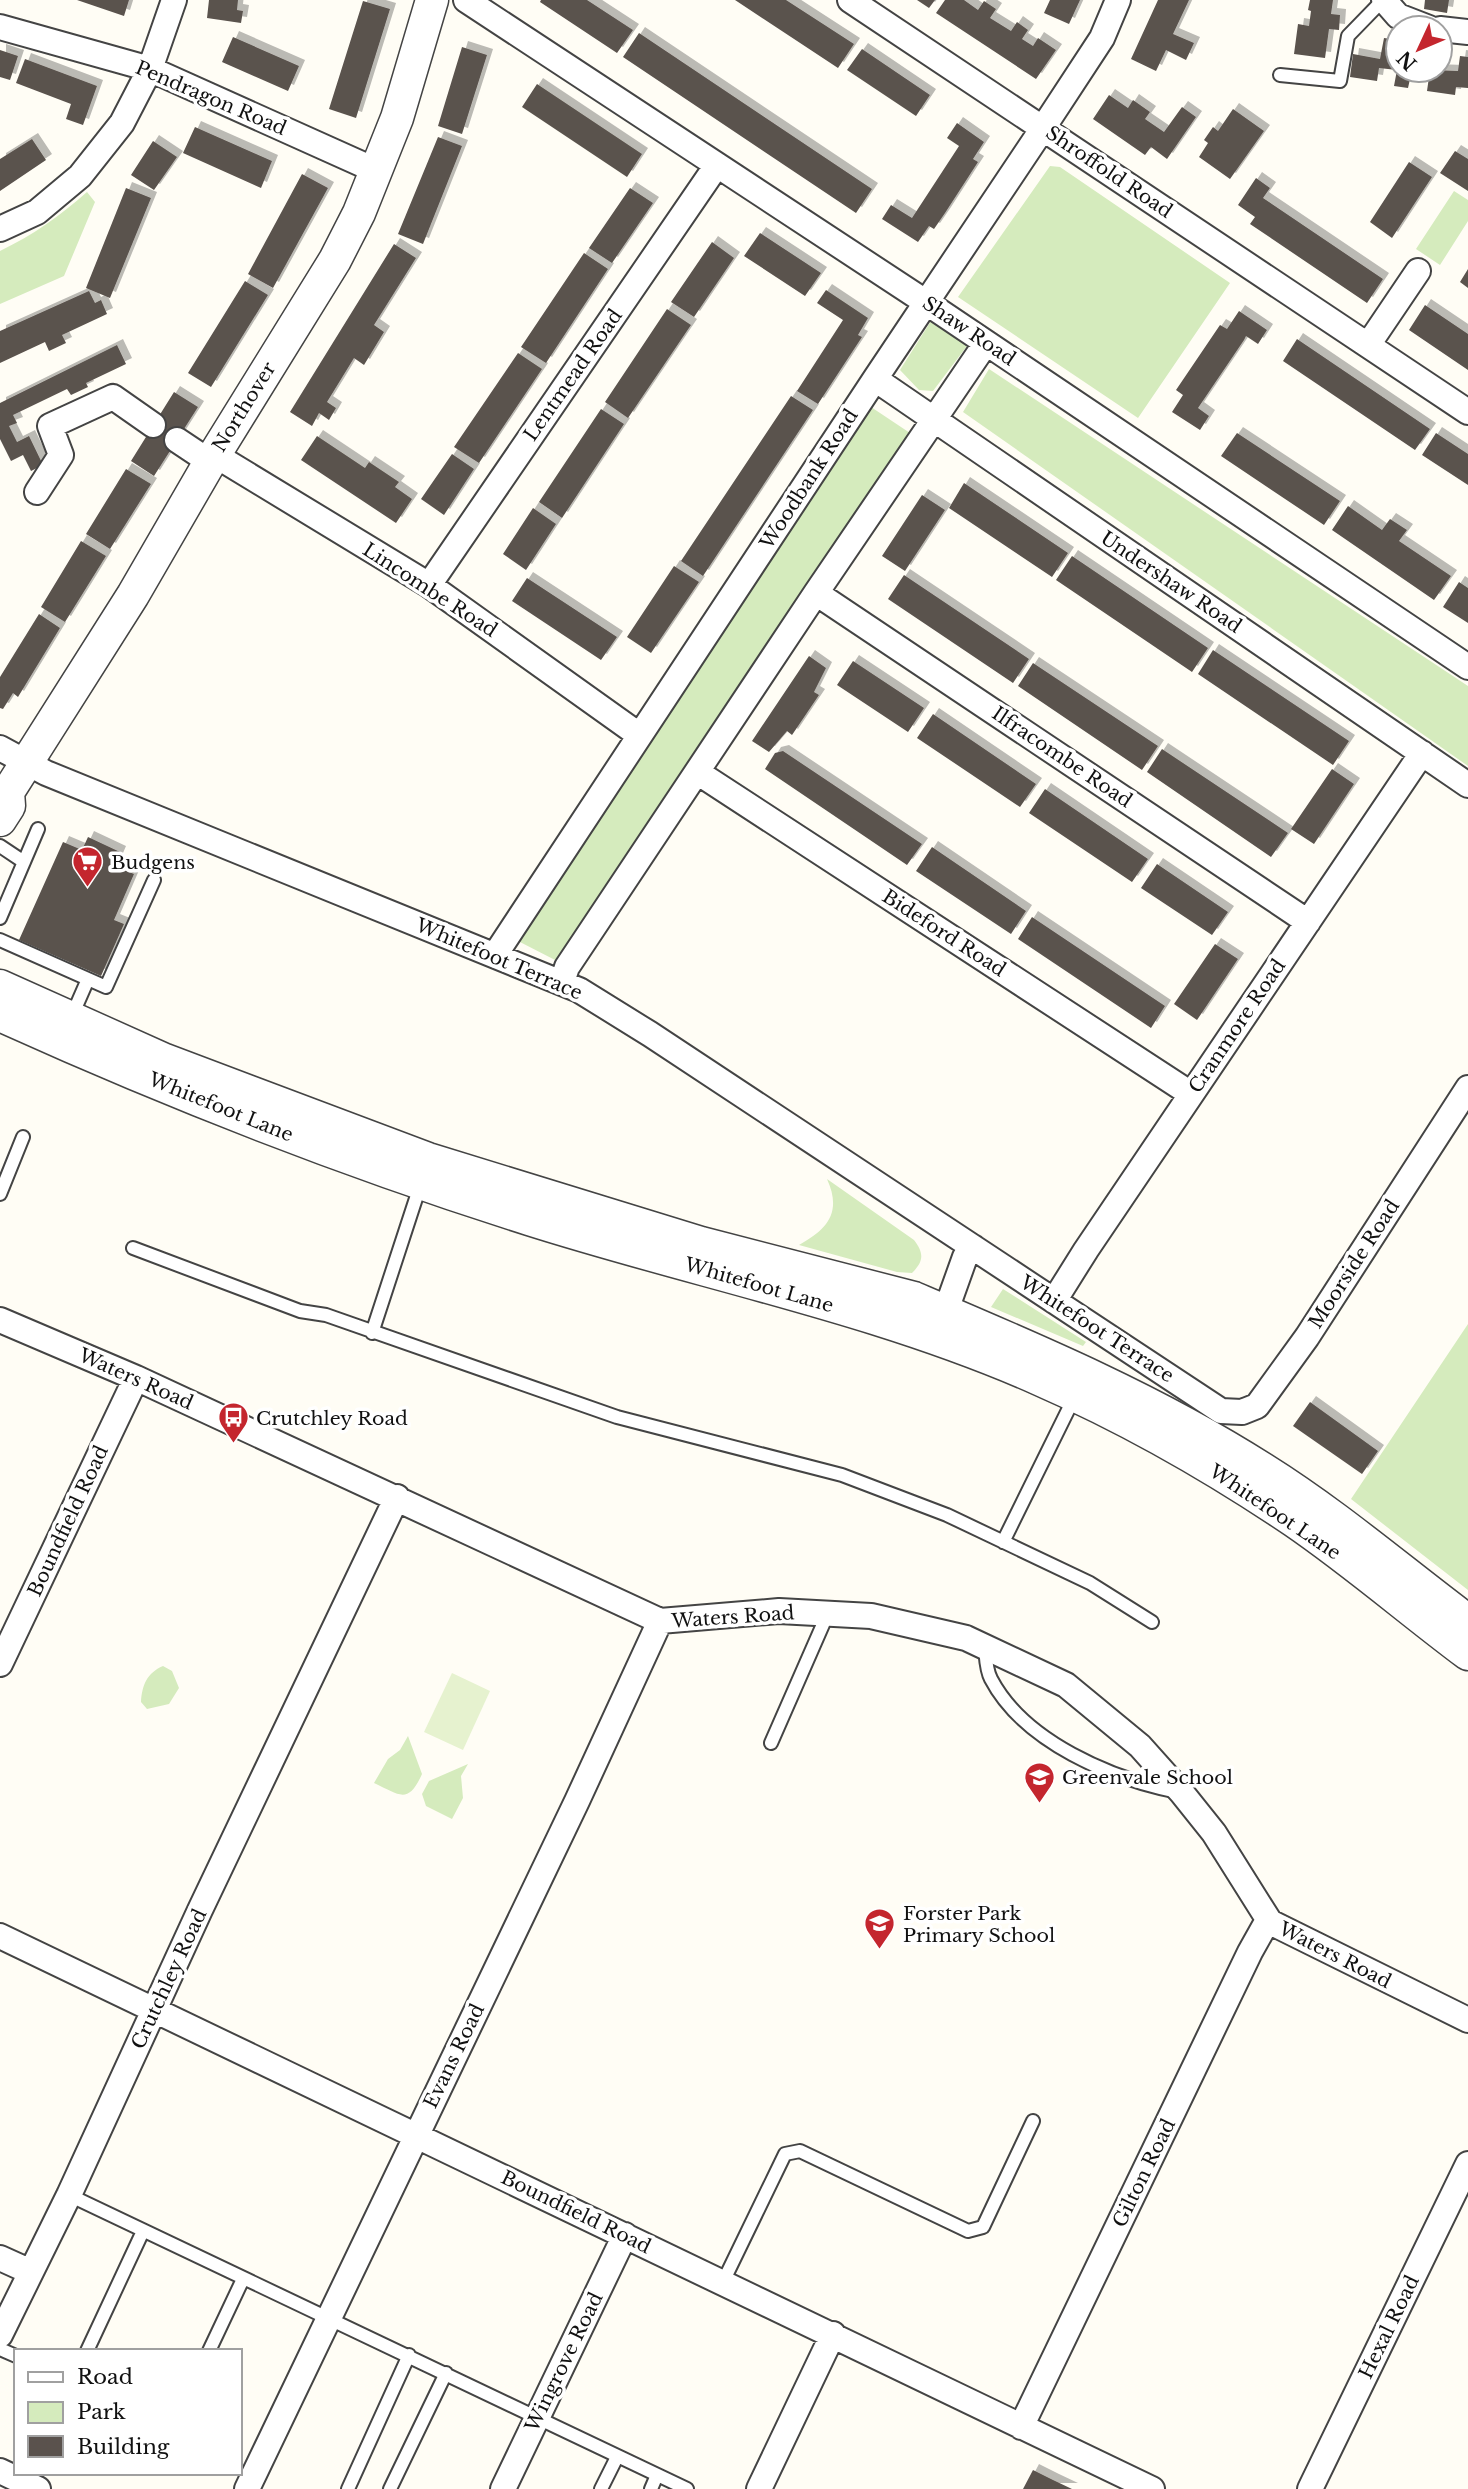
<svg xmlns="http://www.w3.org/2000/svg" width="1468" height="2489" font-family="'Libre Baskerville',serif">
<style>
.green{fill:#d5ebbd}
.pitch{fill:#e6f2cf}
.building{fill:#5a524d;filter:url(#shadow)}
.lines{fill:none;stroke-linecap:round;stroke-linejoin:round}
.service-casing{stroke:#444;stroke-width:16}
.minor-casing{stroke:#444;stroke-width:28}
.tertiary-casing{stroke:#444;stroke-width:35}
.service{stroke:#fff;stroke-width:12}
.minor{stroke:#fff;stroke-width:24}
.tertiary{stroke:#fff;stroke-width:32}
.labels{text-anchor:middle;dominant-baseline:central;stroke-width:7;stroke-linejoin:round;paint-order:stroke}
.street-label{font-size:19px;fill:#111;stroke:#fff}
.poi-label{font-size:19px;fill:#111;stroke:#fff;text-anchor:start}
</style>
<defs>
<filter id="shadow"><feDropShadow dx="6" dy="-6" stdDeviation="0" flood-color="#0004"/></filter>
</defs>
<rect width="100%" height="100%" fill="#fffdf5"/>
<path class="green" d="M1050 166 1060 167 1230 283 1138 418 958 297Z
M1454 191 1468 200V221L1440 265 1416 249Z
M87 192 95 202 64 276 0 304V251C33 235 60 216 87 192Z
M931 321 967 346 933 391 919 390 900 370Z
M989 369 1468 686V766L963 412Z
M871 407 910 433 557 961 518 941Z
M827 1179 914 1240C924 1253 924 1261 912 1273L897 1272 799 1245C828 1229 842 1212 827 1179Z
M1003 1289 1086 1342 1083 1346 991 1307Z
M1468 1324V1590L1351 1499Z
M163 1666 172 1671 179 1688 169 1704 147 1709 141 1702C142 1685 147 1673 163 1666Z
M408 1736 422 1774C408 1805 400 1795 374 1783L388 1759 400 1750Z
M468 1764 461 1776 463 1798 452 1819 426 1806 422 1794 429 1781Z"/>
<path class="pitch" d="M452 1673 490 1691 463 1750 424 1732Z"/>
<path class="building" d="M77 0H129L124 16Z
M209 0H238L237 10 243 11 241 23 207 18Z
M541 0H587L633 30 617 53 540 2Z
M735 0H786L854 44 838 68Z
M917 0H935L929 8Z
M945 0H964L978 10 984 1 996 9 990 18 1011 31 1017 22 1028 30 1022 39 1033 46 1038 38 1056 50 1036 79 936 13Z
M1050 0H1080L1069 24 1044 13Z
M1158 0H1189L1173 34 1194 43 1186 60 1166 50 1156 71 1131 59Z
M1310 0H1333L1331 14 1340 15 1339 30 1329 29 1325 58 1294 54 1298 24 1309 26 1311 11 1308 10Z
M1425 0H1449L1447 13 1424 9Z
M363 1 390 9 356 118 329 109Z
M639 33 872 189 856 213 623 57Z
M233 37 299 66 288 91 222 62Z
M1384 38 1398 40V70H1427L1425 81 1410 79 1408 88 1394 86 1397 70 1379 68 1377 81 1350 77 1353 54 1380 59Z
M462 47 487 55 462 134 438 126Z
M862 49 930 95 916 116 847 70Z
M0 50 18 56 10 80 0 77Z
M1460 56 1468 57V88L1456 87 1455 95 1427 91 1430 70 1458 71Z
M25 59 97 86 83 125 66 119 71 104 16 83Z
M537 84 642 154 627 177 522 107Z
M1109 95 1128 108 1133 100 1150 112 1145 119 1164 132 1182 107 1196 117 1167 159 1151 147 1145 155 1093 119Z
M1233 109 1264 131 1230 179 1199 157 1208 143 1204 140 1213 127 1218 131Z
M957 123 984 142 973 159 978 162 945 213 934 229 929 226 918 242 882 219 891 205 912 218 959 146 947 138Z
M195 127 272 161 261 188 183 153Z
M438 137 462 146 423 244 398 234Z
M32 139 46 160 0 191V159Z
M153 141 177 157 154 190 131 175Z
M1455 151 1468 159V191L1440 173Z
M1409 162 1432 177 1392 238 1370 222Z
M302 174 328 188 273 288 248 274Z
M1256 178 1270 188 1263 198 1383 279 1367 303 1250 224 1255 217 1238 205Z
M126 188 151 198 110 298 86 288Z
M630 188 653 203 612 263 589 248Z
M760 233 821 273 805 296 744 256Z
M712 242 734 258 694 317 671 302Z
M394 244 416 258 374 325 384 332 364 365 354 358 327 402 336 408 329 420 319 413 312 426 290 412Z
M584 253 608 269 546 363 521 347Z
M1468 269V288L1460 282Z
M245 281 268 295 211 387 188 373Z
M826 290 868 318 858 335 862 337 818 404 797 391 843 320 817 303Z
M89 291 95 303 101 300 107 314 62 335 66 343 49 351 45 342 0 363V331Z
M1425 305 1468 334V370L1409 330Z
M667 309 691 325 628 418 605 402Z
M1239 311 1267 330 1258 344 1246 336 1244 340 1198 408 1209 416 1200 430 1172 412 1183 395 1176 390 1220 325 1227 329Z
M1297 339 1430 429 1415 450 1283 361Z
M117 345 126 364 86 383 88 387 71 395 67 389 13 415 17 423 9 426 17 442 29 436 43 465 31 471 23 455 11 461 0 439V403Z
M518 353 542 369 479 463 454 447Z
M174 392 198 407 154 476 131 461Z
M791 396 813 410 703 576 681 561Z
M601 409 624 424 562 518 539 502Z
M1237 433 1340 501 1324 525 1221 456Z
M1436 433 1468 454V485L1422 455Z
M317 436 365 468 369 462 399 482 395 487 412 499 396 523 301 460Z
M452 454 474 469 444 515 421 499Z
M126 469 151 484 110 549 86 534Z
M964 483 1068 553 1052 577 949 508Z
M922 495 945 510 905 571 882 556Z
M1348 506 1382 530 1390 519 1407 530 1399 541 1451 576 1434 600 1332 530Z
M533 508 556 524 526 570 503 554Z
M81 541 106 556 65 622 41 607Z
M1072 556 1208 648 1192 672 1056 580Z
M674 566 699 582 651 653 627 637Z
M904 575 1029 659 1013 683 888 599Z
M527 578 617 637 601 660 512 601Z
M1459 582 1468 588V623L1443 607Z
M39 614 60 628 18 697 13 693 3 709 0 708V677Z
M1213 650 1349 741 1333 765 1198 674Z
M809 656 826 668 814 692 819 695 792 735 787 731 769 752 752 741Z
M853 661 924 708 908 732 837 685Z
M1033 663 1158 746 1142 770 1018 686Z
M933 714 1036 784 1020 807 917 738Z
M1162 749 1288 833 1271 857 1147 772Z
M783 751 922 844 907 865 765 769 775 753Z
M1332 769 1354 784 1314 844 1291 829Z
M1045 789 1148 859 1132 882 1029 813Z
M88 837 120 852 114 866 134 874 114 920 124 924 101 976 19 940 63 842 82 850Z
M932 847 1026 911 1011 934 916 871Z
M1157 864 1228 912 1212 935 1141 888Z
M1032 917 1165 1006 1151 1028 1018 939Z
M1215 944 1238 959 1197 1020 1174 1004Z
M1310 1402 1378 1451 1362 1474 1293 1426Z
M1033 2470 1053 2480 1072 2489H1023Z"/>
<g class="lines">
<defs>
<path id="service" d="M1280 75 1340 81 1348 36 1383 0
M0 846 24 862
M0 918 38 829
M0 940 106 987 154 880
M71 1018 88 979
M0 1194 23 1137
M133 1248 300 1311 326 1315 617 1417 842 1475 947 1515 1090 1583 1152 1622
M372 1333 421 1183
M1003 1542 1075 1396
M985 1647C986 1657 986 1670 991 1679 1024 1742 1112 1779 1178 1792
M771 1743 828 1613
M69 2195 687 2489
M723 2282 785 2154 800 2151 968 2231 983 2227 1033 2121
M0 2349 16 2356
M87 2351 143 2231
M209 2351 243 2279
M348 2489 409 2355
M390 2489 446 2373
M601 2489 617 2457
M651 2489 657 2475"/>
<path id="minor" d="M466 0 927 303 1468 667
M850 0 1468 412
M1384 0 1398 16 1429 28
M0 27 150 69 377 171
M1440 29 1468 32
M0 229 37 212 80 176 122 123 150 69 174 0
M1368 345 1418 271
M875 379 1468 785
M177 440 210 462
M215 455 429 585 639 735
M37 492 61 455 50 426 113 397 153 425
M429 585 717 165
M816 593 1308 922
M0 748 46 773 579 990 650 1034 1221 1411 1242 1412 1257 1406 1307 1337 1468 1088
M697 772 1191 1094
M495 955 875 379 1043 128 1102 38 1118 0
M562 982 567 967 593 928 816 593 986 343
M1054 1301 1086 1250 1422 753
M0 1320 136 1378 660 1621 779 1611 871 1616 966 1638 1066 1685 1140 1746 1182 1793 1214 1833 1270 1922 1468 2020
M940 1327 965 1257 973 1247
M0 1664 136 1378
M0 1936 1152 2489
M0 2258 31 2272
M0 2335 69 2195 200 1910 397 1497
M1021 2427 1250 1952 1264 1927 1270 1922
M0 2471 38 2489
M247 2489 577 1801 660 1621
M503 2489 625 2235
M759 2489 833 2334
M1310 2489 1468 2164"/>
<path id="tertiary" d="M0 820 9 806 8 792 133 595 210 462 335 260 359 213 397 118 432 0
M0 986 165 1060 428 1159 701 1243 914 1298C1034 1349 1153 1399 1263 1469 1335 1514 1400 1570 1468 1621
M0 1015C172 1093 349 1162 529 1219 699 1273 876 1307 1039 1379 1128 1418 1214 1467 1294 1521 1354 1562 1409 1610 1468 1654"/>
</defs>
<use href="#service" class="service-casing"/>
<use href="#minor" class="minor-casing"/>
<use href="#tertiary" class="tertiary-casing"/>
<use href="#service" class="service"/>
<use href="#minor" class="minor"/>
<use href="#tertiary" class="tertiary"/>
</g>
<defs>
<symbol id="supermarket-pin" viewBox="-11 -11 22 30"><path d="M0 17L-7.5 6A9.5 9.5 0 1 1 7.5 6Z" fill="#c4262e" stroke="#fff"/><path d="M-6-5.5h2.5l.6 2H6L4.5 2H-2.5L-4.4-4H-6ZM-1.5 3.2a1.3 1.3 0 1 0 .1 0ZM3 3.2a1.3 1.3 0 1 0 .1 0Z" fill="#fff"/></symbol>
<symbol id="bus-pin" viewBox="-11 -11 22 30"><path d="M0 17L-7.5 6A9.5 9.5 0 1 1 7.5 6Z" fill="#c4262e" stroke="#fff"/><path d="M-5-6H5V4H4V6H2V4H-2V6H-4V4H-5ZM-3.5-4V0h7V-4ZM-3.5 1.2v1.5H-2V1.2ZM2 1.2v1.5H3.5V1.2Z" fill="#fff"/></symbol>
<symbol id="school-pin" viewBox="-11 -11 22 30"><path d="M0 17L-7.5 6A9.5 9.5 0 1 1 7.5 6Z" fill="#c4262e" stroke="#fff"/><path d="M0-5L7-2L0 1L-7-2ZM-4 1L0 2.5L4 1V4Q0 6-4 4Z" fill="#fff"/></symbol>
</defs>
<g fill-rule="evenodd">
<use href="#supermarket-pin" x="70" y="844" width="35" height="47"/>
<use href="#bus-pin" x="216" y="1400" width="35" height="47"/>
<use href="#school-pin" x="1022" y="1760" width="35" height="47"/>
<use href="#school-pin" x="862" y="1906" width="35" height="47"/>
</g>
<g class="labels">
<g class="street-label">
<text transform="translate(211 98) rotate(23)">Pendragon Road</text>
<text transform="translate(1109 172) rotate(34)">Shroffold Road</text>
<text transform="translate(969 331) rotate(34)">Shaw Road</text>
<text transform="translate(573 375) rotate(-55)">Lentmead Road</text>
<text transform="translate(244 407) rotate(-58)">Northover</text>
<text transform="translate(809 479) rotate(-57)">Woodbank Road</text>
<text transform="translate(1171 582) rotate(34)">Undershaw Road</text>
<text transform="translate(430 590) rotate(33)">Lincombe Road</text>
<text transform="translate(1062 757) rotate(34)">Ilfracombe Road</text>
<text transform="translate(944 933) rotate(33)">Bideford Road</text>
<text transform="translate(499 959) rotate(23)">Whitefoot Terrace</text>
<text transform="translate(1237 1026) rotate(-56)">Cranmore Road</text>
<text transform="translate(221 1107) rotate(22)">Whitefoot Lane</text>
<text transform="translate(1354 1264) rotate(-57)">Moorside Road</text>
<text transform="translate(759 1285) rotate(16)">Whitefoot Lane</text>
<text transform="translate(1097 1329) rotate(33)">Whitefoot Terrace</text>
<text transform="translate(136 1379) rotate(24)">Waters Road</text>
<text transform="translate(1275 1512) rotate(34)">Whitefoot Lane</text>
<text transform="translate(68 1521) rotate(-65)">Boundfield Road</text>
<text transform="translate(733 1617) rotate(-4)">Waters Road</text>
<text transform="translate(1335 1955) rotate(27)">Waters Road</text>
<text transform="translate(169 1979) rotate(-65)">Crutchley Road</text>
<text transform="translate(454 2056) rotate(-64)">Evans Road</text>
<text transform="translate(1144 2173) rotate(-64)">Gilton Road</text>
<text transform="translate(576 2212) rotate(26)">Boundfield Road</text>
<text transform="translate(1389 2327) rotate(-64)">Hexal Road</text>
<text transform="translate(564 2362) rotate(-64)">Wingrove Road</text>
</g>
<g class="poi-label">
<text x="111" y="862">Budgens</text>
<text x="256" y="1418">Crutchley Road</text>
<text x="1062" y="1777">Greenvale School</text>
<text x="903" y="1913">Forster Park<tspan x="903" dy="22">Primary School</tspan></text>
</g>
</g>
<rect x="14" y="2349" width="228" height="126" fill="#ffffff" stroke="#a0a0a0" stroke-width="2"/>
<rect x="28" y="2372" width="35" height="10" fill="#ffffff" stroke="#a0a0a0" stroke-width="2"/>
<text x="77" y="2384" font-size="21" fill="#111111">Road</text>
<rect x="28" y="2402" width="35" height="21" fill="#d5ebbd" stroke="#a0a0a0" stroke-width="2"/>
<text x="77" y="2419" font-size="21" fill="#111111">Park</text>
<rect x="28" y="2436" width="35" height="21" fill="#5a524d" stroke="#a0a0a0" stroke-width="2"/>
<text x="77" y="2454" font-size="21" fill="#111111">Building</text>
<g transform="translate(1419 49) rotate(226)"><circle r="33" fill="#ffffff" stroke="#a0a0a0" stroke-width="2"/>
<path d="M0-5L12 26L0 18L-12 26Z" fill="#c4262e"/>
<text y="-10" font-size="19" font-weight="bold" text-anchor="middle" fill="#111111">N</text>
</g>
</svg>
